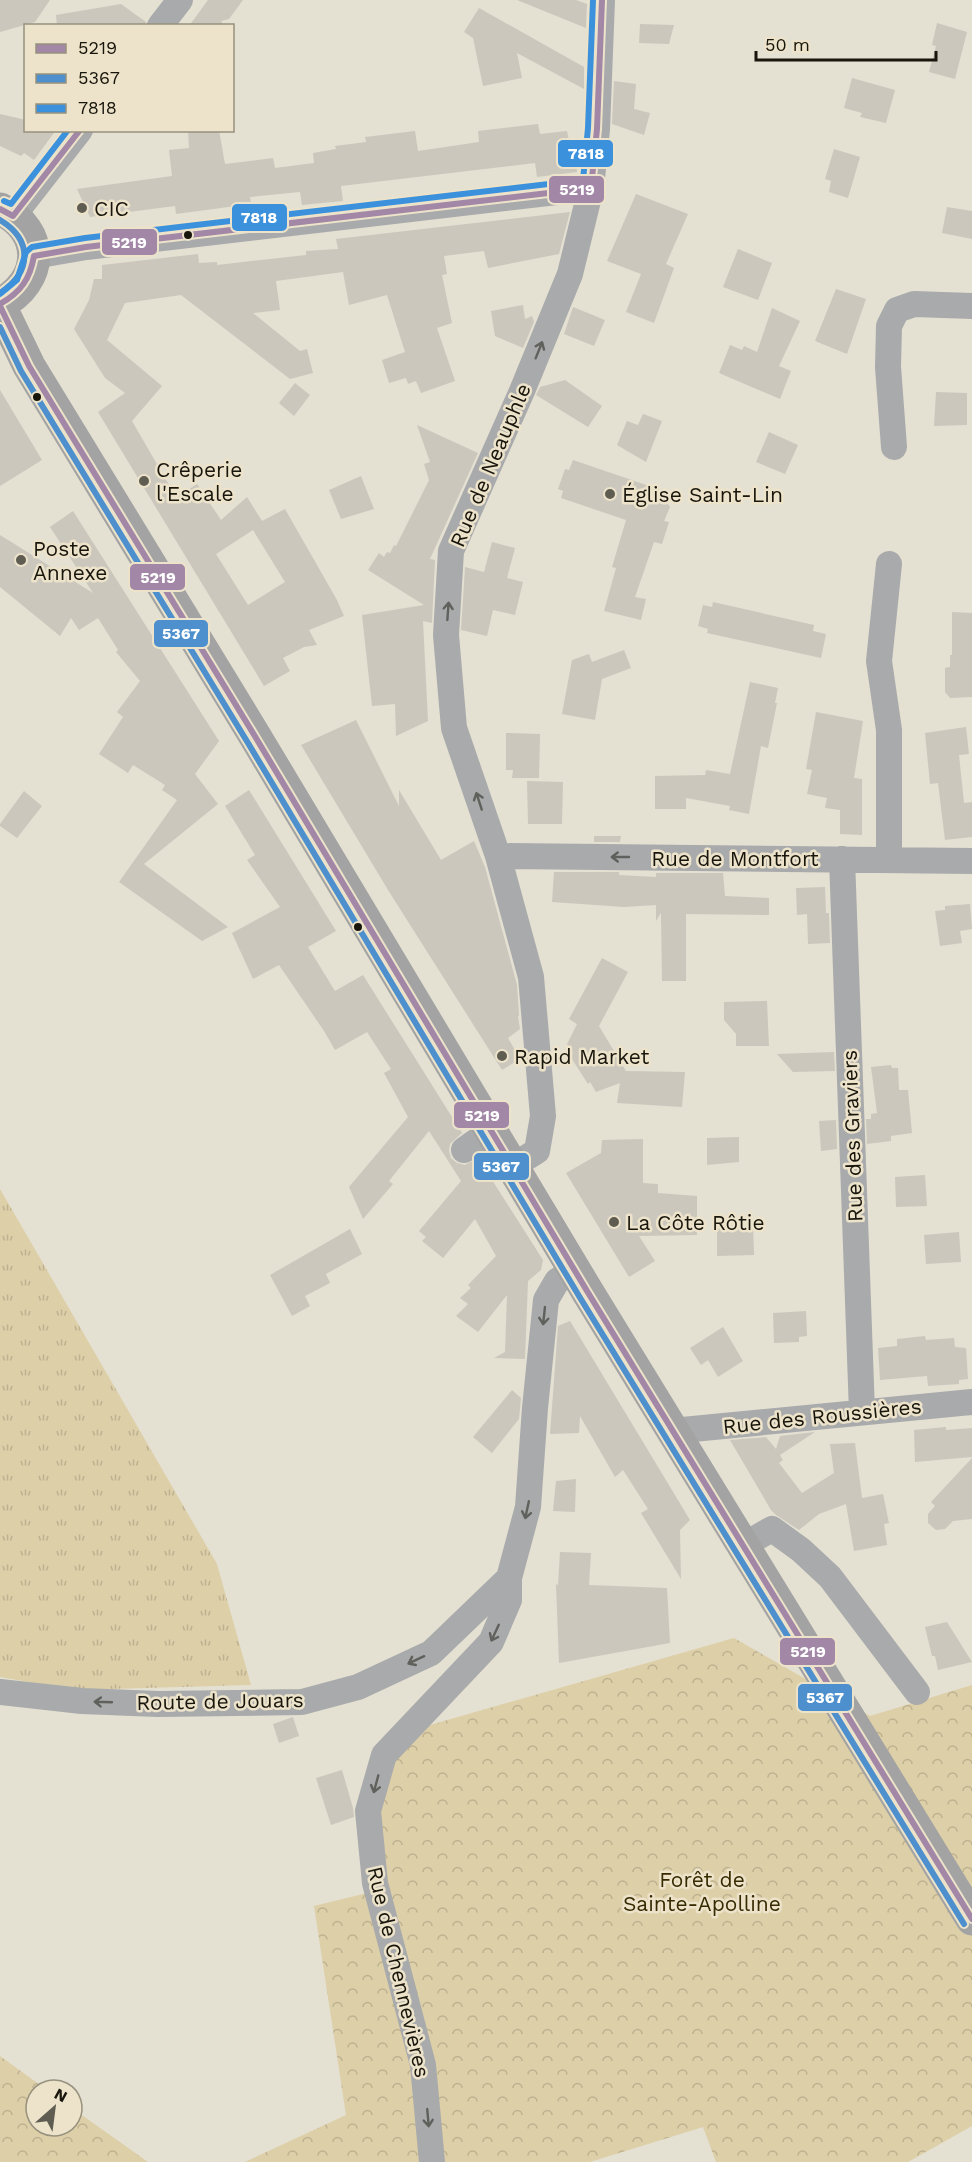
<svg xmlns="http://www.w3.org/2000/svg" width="972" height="2162" font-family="'Work Sans',sans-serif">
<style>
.grass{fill:url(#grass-tufts)}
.forest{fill:url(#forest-crowns)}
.building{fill:#cbc7bd;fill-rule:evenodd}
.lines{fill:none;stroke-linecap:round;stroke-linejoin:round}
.minor{stroke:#a9aaab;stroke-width:26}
.major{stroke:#a2a3a2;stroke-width:33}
.bus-1-casing{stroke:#ece3ca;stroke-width:10}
.bus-2-casing{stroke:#ece3ca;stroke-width:10}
.bus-3-casing{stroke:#ece3ca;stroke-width:10}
.bus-1{stroke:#a287a6;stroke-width:6}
.bus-2{stroke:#4d90cd;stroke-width:6}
.bus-3{stroke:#3c91dc;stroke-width:6}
.oneway{stroke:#60605c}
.poi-dot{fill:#5f5c51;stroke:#ece3ca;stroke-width:2}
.bus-dot{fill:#18150c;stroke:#ece3ca;stroke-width:2}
.labels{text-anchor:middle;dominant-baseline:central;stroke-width:5;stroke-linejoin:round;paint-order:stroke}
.poi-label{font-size:21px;fill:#18150c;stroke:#ece3ca;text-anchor:start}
.street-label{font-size:21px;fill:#18150c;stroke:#ece3ca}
.park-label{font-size:21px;fill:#372a00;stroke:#ece3ca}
.line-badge{stroke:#ece3ca;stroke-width:2}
.badge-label{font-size:16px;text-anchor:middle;font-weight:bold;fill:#fff}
</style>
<defs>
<pattern id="grass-tufts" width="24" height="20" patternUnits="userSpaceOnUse" patternTransform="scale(1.5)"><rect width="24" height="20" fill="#ddcfa8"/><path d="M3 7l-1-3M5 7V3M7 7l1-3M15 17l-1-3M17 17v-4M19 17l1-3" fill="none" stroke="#bdb18f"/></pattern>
<pattern id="forest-crowns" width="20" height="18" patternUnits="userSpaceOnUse" patternTransform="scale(1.5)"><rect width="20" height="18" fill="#ddcfa8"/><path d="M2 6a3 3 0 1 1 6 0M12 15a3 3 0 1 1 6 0" fill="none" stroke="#bdb18f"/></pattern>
</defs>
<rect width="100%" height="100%" fill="#e4e0d2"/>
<path class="grass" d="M0 1189 217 1564 251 1685 73 1690 0 1677Z"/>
<path class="forest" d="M734 1638 870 1716 972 1685V2126L908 2162H716L703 2127 590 2162H245L346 2115 314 1906 367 1893 380 1783 409 1731Z
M0 2056 47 2090H36V2126H72V2108L148 2162H0Z"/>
<path class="building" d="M0 0H50L35 22 0 32Z
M208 0H243L229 19 221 21 224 26H189Z
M517 0H576L587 4 586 28Z
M121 4 146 22 145 26H57L56 15Z
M479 8 584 67V89L517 53 522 78 483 86 473 38 464 32Z
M937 23 967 32 955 79 929 72 936 46 932 45Z
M640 24 674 25 669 44 639 43Z
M852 78 895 90 886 123 860 117 862 113 844 108Z
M614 81 636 84 634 109 650 113 644 135 612 124Z
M0 114 26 120V130H56L34 160 24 153 21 156 0 146Z
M538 124 540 134 567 131 571 151H575L577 172 537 177 535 163 341 186 343 201 302 205 300 192 250 197 251 204 176 214 175 206 90 217 77 189 172 176 169 150 189 148 188 130H219L225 164 273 158 275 168 314 163 313 153 336 149 335 146 366 142 365 137 415 131 418 151 479 142 478 131Z
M834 149 860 157 848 198 829 192 831 181 825 179Z
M636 194 688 214 666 264 674 268 654 323 626 312 641 274 607 261Z
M947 207 972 211V239L942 233Z
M570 212 559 254 488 268 484 251 444 256 447 274 442 275 452 323 437 328 455 381 421 393 416 381 408 384 406 378 389 383 382 360 405 352 387 295 349 305 343 272 276 281 280 310 253 313 300 351 307 349 313 373 290 379 181 295 125 303 107 340 162 386 132 421 169 485 183 493 197 484 221 520 247 497 262 521 285 509 337 600 344 616 309 630 317 645 304 647 283 658 290 671 264 686 98 412 125 393 105 378 74 329 89 300 94 279H102V265L198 254 199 263 217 262V265L306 255V251L338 249 336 239ZM253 530 285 582 248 605 216 554Z
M738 249 772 263 758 300 723 287Z
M836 289 866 299 847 354 815 341Z
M523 305 525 319 532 316 534 322 523 348 495 336 491 311Z
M573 307 605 320 594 346 564 334Z
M772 308 800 321 779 366 791 371 780 399 719 373 730 345 742 350 744 346 757 352Z
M565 380 602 406 588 427 536 395 540 387Z
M295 383 310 395 294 416 279 403Z
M0 390 42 460 0 486Z
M936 392 967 393V425L934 426Z
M643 414 662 421 646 462 617 445 627 421 638 425Z
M417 425 478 453 430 559 435 560 432 623 423 621 428 721 396 736 395 704 372 706 362 615 424 605 368 570 379 553 384 557 387 552 390 553 394 545 396 546 429 480 424 464 430 462Z
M769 432 798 445 785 474 756 462Z
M573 460 658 489 670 507 664 521 669 522 662 544 654 542 635 597 646 599 641 620 604 611 616 568 612 567 626 520 561 498 563 491 558 489 565 469 569 470Z
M361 476 374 509 341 519 329 490Z
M73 511 219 741 195 774 218 804 144 864 228 927 202 941 119 882 177 800 162 790 165 785 133 765 128 773 99 754 123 717 117 712 140 681 116 652 118 650 98 618 79 630 71 618 60 636 0 587V535L93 593 50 527Z
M492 542 515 548 507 578 523 582 515 615 493 610 487 636 461 630 465 567 484 572Z
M713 602 814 625 813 631 826 634 821 658 707 633 708 629 698 626 703 605 712 607Z
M952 612 972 613V697L950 698 945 692V668L950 667V655H952Z
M624 650 631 668 602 679 595 720 562 714 572 660 589 654 592 662Z
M750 682 778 688 775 703H777L768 748 761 746 749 814 729 810 730 806 686 798V809H655V776L705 775 706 770 730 774Z
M816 712 863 721 854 778 862 779V835L840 834V810L825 808 827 798 807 794 812 770 806 769Z
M356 720 399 806V790L441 860 474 841 485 867 517 985 519 1015 518 1017 520 1029 508 1038 520 1059 502 1070 388 890 301 745Z
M966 727 969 754 959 755 964 803 972 802V837L945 840 938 783 930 784 925 733Z
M506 733 540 734 539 778H512L513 770H506Z
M527 781 563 782 562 824H528Z
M249 790 336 931 308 947 335 991 363 975 462 1133 450 1144 449 1151 451 1158 457 1163 465 1165 478 1158 543 1260 541 1270 528 1281 525 1359 494 1358 505 1352 507 1295 478 1332 456 1316 468 1304 460 1298 471 1288 468 1285 496 1256 475 1219 443 1258 422 1241 426 1237 419 1231 461 1181 429 1131 389 1181 393 1184 363 1219 349 1187 408 1117 384 1073 391 1069 367 1032 335 1050 324 1031 279 965 253 979 232 933 280 907 247 860 255 855 225 806Z
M24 791 42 806 17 838 0 826V824Z
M594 836H621L620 842H594Z
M554 872H619V875L656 877V873H723L725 896 769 898V915L686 914V981H662L661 913 656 921V905L624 907 552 902Z
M825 887 826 913H829L830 943 808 944 807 914 797 915 796 888Z
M970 904 972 929 960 931 962 943 940 946 935 911 945 910V906Z
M602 958 628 972 599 1026 626 1071 685 1072 682 1107 617 1103 620 1083 596 1092 590 1082 588 1084 570 1056 573 1053 567 1044 577 1024 569 1019Z
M767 1001 769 1046H736V1034L724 1020V1002Z
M834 1052 835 1071 793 1072 777 1054Z
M891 1065 892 1068H898L899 1090H908L912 1133 891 1136V1141L867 1144 866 1119H871V1114L877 1113 871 1067Z
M836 1120 837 1149 821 1151 819 1121Z
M739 1137V1162L707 1165V1138Z
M643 1139V1183L658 1184V1193L697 1196V1235L639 1236 655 1261 629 1277 566 1173 601 1153 602 1140Z
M925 1175 927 1206 896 1207 895 1177Z
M717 1225H753L754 1255 717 1256Z
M350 1229 362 1254 326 1274 330 1283 305 1296 310 1306 292 1316 270 1275Z
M959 1232 961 1262 926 1264 924 1235Z
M806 1311 807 1336 799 1337V1342L774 1343 773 1313Z
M570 1321 690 1520 680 1530 681 1579 641 1513 648 1509 623 1470 615 1477 580 1416 579 1433 550 1434 558 1326Z
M723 1327 743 1361 718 1377 708 1360 701 1365 690 1348Z
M925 1336 926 1340 954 1338 955 1347 966 1348 968 1379 959 1380V1384L928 1386 927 1376 880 1380 878 1348 897 1346V1339Z
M512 1390 521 1398 519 1419 492 1453 473 1437Z
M946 1427V1430L972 1428V1457L915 1462 914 1430Z
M815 1432 780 1455 783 1460 779 1463 802 1493 834 1473 830 1444 855 1443 862 1498 883 1494 889 1523 884 1524 887 1545 854 1551 846 1504 819 1514 799 1530 776 1515 771 1510 730 1440 766 1437 776 1449 780 1436Z
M972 1458V1519L953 1521 945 1529 936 1530 928 1523V1514L935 1506 931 1502Z
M576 1479 575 1512 553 1511 556 1481Z
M560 1552 591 1553 589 1585 667 1588 670 1643 559 1663 556 1584 558 1585Z
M947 1622 972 1662 938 1670 935 1656H932L925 1627Z
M293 1717 299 1736 279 1743 273 1724Z
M342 1770 353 1808 354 1817 331 1825 316 1778Z"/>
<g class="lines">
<path class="minor" d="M160 26 180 0
M13 216 80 130
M34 256 86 247 591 188
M894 447 888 367 889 326 897 310 914 304 972 306
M889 564 879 661 889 730V860
M498 856 972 861
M842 859 862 1412
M464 1150 491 1131
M513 1166 537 1151 543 1116 531 977 498 856 454 728 446 635 451 551 522 391 570 274 591 188 597 129 602 0
M672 1431 972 1402
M742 1546 772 1529 801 1550 830 1577 917 1692
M0 1692 82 1701 158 1704 302 1702 358 1687 431 1653 509 1578 528 1507 535 1408 546 1300 557 1281 574 1270
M432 2162 423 2065 375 1883 368 1811 384 1755 491 1642 509 1600V1578"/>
<path class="major" d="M0 209C46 231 44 281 0 304
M0 306 29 366 256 738 587 1291 972 1919"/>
<defs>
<path id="bus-1" d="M0 209 13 216 80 130
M0 304C21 292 30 279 34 256L86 247 591 188 597 129 602 0
M0 306 29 366 256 738 587 1291 972 1919"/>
<path id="bus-2" d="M0 220C33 240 32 272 0 293
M0 327 21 371 248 743 579 1296 964 1924"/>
<path id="bus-3" d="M4 201 11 204 68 130
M0 294 17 280 26 252 32 247 85 238 583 180 588 128 593 0"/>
</defs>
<use href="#bus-1" class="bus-1-casing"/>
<use href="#bus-2" class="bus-2-casing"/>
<use href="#bus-3" class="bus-3-casing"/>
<use href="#bus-1" class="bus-1"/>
<use href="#bus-2" class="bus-2"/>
<use href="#bus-3" class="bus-3"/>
</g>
<defs><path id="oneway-shaft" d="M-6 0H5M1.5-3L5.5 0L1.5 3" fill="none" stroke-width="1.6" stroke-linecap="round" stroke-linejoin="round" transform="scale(1.5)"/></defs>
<g class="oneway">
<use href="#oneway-shaft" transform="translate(539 350) rotate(-68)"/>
<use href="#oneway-shaft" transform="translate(448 611) rotate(-86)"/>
<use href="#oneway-shaft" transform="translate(479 801) rotate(-108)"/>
<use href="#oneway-shaft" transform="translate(620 857) rotate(-180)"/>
<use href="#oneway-shaft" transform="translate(544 1316) rotate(96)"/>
<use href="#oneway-shaft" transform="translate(527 1510) rotate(102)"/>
<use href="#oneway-shaft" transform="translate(495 1633) rotate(115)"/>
<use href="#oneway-shaft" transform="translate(416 1660) rotate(155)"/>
<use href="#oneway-shaft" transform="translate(103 1702) rotate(-178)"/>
<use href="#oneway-shaft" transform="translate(376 1784) rotate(105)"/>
<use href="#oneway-shaft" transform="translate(428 2118) rotate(85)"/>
</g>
<g class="poi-dot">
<circle cx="82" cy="208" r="6"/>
<circle cx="144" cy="481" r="6"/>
<circle cx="610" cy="494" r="6"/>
<circle cx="21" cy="560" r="6"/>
<circle cx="502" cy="1056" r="6"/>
<circle cx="614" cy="1222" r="6"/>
</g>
<g class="bus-dot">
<circle cx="188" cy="235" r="5"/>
<circle cx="37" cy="397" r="5"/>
<circle cx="358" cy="927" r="5"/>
</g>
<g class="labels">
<g class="poi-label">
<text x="94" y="208">CIC</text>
<text x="156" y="469">Crêperie<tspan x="156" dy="24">l'Escale</tspan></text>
<text x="622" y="494">Église Saint-Lin</text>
<text x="33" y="548">Poste<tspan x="33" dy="24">Annexe</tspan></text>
<text x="514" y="1056">Rapid Market</text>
<text x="626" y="1222">La Côte Rôtie</text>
</g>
<g class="street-label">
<text transform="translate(490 465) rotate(-67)">Rue de Neauphle</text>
<text x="735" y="858">Rue de Montfort</text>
<text transform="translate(852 1136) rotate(-92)">Rue des Graviers</text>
<text transform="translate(822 1416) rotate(-6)">Rue des Roussières</text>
<text transform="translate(220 1701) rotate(-1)">Route de Jouars</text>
<text transform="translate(399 1972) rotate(77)">Rue de Chennevières</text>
</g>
<g class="park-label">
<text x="702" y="1879">Forêt de<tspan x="702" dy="24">Sainte-Apolline</tspan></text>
</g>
</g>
<g class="line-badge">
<rect x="557" y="139" width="57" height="29" rx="6" fill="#3c91dc"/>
<rect x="548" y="175" width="57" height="29" rx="6" fill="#a287a6"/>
<rect x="231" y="203" width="57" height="29" rx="6" fill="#3c91dc"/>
<rect x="101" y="228" width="57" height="28" rx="6" fill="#a287a6"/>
<rect x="129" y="563" width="57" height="28" rx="6" fill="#a287a6"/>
<rect x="153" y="619" width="56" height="29" rx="6" fill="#4d90cd"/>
<rect x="453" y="1101" width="57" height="28" rx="6" fill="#a287a6"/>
<rect x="473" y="1152" width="57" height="29" rx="6" fill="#4d90cd"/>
<rect x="779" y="1637" width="57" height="29" rx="6" fill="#a287a6"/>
<rect x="797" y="1683" width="56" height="29" rx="6" fill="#4d90cd"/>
</g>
<g class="badge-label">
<text x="586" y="159">7818</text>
<text x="577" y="195">5219</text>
<text x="259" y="223">7818</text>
<text x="129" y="248">5219</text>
<text x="158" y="583">5219</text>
<text x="181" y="639">5367</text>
<text x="482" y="1121">5219</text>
<text x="501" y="1172">5367</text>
<text x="808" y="1657">5219</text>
<text x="825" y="1703">5367</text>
</g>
<rect x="24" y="24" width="210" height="108" fill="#ece3ca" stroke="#97917e" stroke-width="1.5"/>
<rect x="36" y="44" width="30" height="9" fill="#a287a6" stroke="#97917e" stroke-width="1.5"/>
<text x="78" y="54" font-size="18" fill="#18150c">5219</text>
<rect x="36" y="74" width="30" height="9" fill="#4d90cd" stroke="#97917e" stroke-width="1.5"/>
<text x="78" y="84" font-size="18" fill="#18150c">5367</text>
<rect x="36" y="104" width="30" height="9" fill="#3c91dc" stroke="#97917e" stroke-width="1.5"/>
<text x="78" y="114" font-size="18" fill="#18150c">7818</text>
<g transform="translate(54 2108) rotate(28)"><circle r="28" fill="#ece3ca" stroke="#97917e" stroke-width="1.5"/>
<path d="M0-4.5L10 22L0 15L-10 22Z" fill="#5f5c51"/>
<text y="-9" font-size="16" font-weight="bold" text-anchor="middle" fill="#18150c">N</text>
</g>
<path d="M756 51v9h180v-9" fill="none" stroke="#18150c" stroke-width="3"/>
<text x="765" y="51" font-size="18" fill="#18150c" stroke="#ece3ca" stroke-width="4.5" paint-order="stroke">50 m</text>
</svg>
